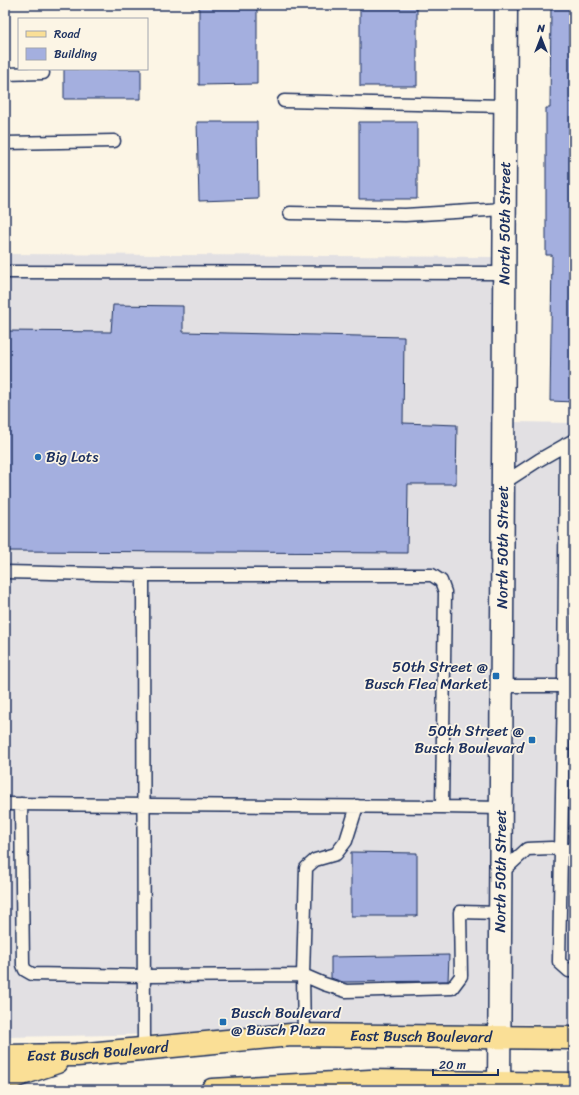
<svg xmlns="http://www.w3.org/2000/svg" width="579" height="1095" font-family="Sriracha,sans-serif">
<style>
.built{fill:#e2e0e3}
.building{fill:#a4afdf;stroke:#1b2f5e}
.lines{fill:none;stroke-linecap:round;stroke-linejoin:round}
.lane-casing{stroke:#1b2f5e;stroke-width:15}
.secondary-casing{stroke:#1b2f5e;stroke-width:25}
.primary-casing{stroke:#1b2f5e;stroke-width:25}
.lane{stroke:#fcf5e5;stroke-width:12}
.secondary{stroke:#fcf5e5;stroke-width:22}
.primary{stroke:#fadf96;stroke-width:22}
.poi-dot{fill:#1f6fb2;stroke:#fcf5e5;stroke-width:1.5}
.labels{text-anchor:middle;dominant-baseline:central;stroke-width:3.5;stroke-linejoin:round;paint-order:stroke}
.street-label{font-size:15px;fill:#1b2f5e;stroke:#fcf5e5}
.poi-label{font-size:15px;fill:#1b2f5e;stroke:#fcf5e5;text-anchor:start}
</style>
<rect width="100%" height="100%" fill="#fcf5e5"/>
<filter id="ink" filterUnits="userSpaceOnUse"><feTurbulence type="fractalNoise" baseFrequency=".025" numOctaves="2"/><feDisplacementMap in="SourceGraphic" scale="8" xChannelSelector="R" yChannelSelector="G"/><feConvolveMatrix kernelMatrix="1 2 1 2 8 2 1 2 1" color-interpolation-filters="sRGB"/></filter>
<g filter="url(#ink)">
<path class="built" d="M5 254 493 257 488 1024 291 1023 170 1034 5 1037Z
M514 422 574 423V1025L510 1024Z"/>
<path class="building" d="M199 5H257V84L199 85Z
M360 5H417V86H360Z
M551 5H574V402L550 401 552 255H546V108H550Z
M64 69H141V99H64Z
M197 122H257L258 199 199 201Z
M359 122H417V199H359Z
M113 305 183 306V332L404 337 403 423 457 425 456 484H408L407 553 5 551V331L111 332Z
M351 852 417 853V916H351Z
M449 955 448 981 343 982 331 978V957Z"/>
<g class="lines">
<defs>
<path id="lane" d="M5 74 43 73
M284 101 505 106
M5 143 114 141
M290 213 405 215 504 209
M5 272 504 273
M502 484 539 460 574 440
M5 572 143 575H432L441 581 445 592 442 807 501 808
M143 575 144 1049
M501 686H564L566 444
M574 687 564 686 559 962 569 971H574
M5 804 442 807
M21 804 23 965 25 970 32 974 144 976 303 975 304 1036
M357 806 346 841 336 854 315 860 306 868 303 975 324 984 346 991 452 988 461 976 460 912 500 913
M500 874 527 849 551 848 562 850H574"/>
<g id="secondary">
<path id="s1" d="M499 1090 506 5"/>
</g>
<g id="primary">
<path id="s2" d="M5 1056 77 1055 291 1035 574 1038"/>
<path d="M5 1076H16L57 1062"/>
<path d="M212 1090 370 1081 574 1084"/>
</g>
</defs>
<use href="#lane" class="lane-casing"/>
<use href="#secondary" class="secondary-casing"/>
<use href="#primary" class="primary-casing"/>
<use href="#lane" class="lane"/>
<use href="#secondary" class="secondary"/>
<use href="#primary" class="primary"/>
</g>
</g>
<g class="poi-dot">
<circle cx="38" cy="457" r="4"/>
<rect x="492" y="672" width="8" height="8" rx="2"/>
<rect x="528" y="736" width="8" height="8" rx="2"/>
<rect x="219" y="1018" width="8" height="8" rx="2"/>
</g>
<g class="labels">
<g class="street-label">
<text stroke="none"><textPath href="#s1" startOffset="867">North 50th Street</textPath></text>
<text stroke="none"><textPath href="#s1" startOffset="543">North 50th Street</textPath></text>
<text stroke="none"><textPath href="#s1" startOffset="219">North 50th Street</textPath></text>
<text stroke="none"><textPath href="#s2" startOffset="417">East Busch Boulevard</textPath></text>
<text stroke="none"><textPath href="#s2" startOffset="93">East Busch Boulevard</textPath></text>
</g>
<g class="poi-label">
<text x="46" y="457">Big Lots</text>
<text x="488" y="667" text-anchor="end">50th Street @<tspan x="488" dy="17">Busch Flea Market</tspan></text>
<text x="524" y="731" text-anchor="end">50th Street @<tspan x="524" dy="17">Busch Boulevard</tspan></text>
<text x="231" y="1013">Busch Boulevard<tspan x="231" dy="17">@ Busch Plaza</tspan></text>
</g>
</g>
<rect width="579" height="1095" fill="none" stroke="#fcf5e5" stroke-width="20"/>
<rect x="10" y="10" width="559" height="1075" fill="none" stroke="#1b2f5e" stroke-width="1.5" filter="url(#ink)"/>
<rect x="18" y="18" width="130" height="52" fill="#fcf5e5" stroke="#a2a6af"/>
<rect x="26" y="31" width="20" height="6" fill="#fadf96" stroke="#a2a6af"/>
<text x="54" y="38" font-size="12" fill="#1b2f5e">Road</text>
<rect x="26" y="48" width="20" height="12" fill="#a4afdf" stroke="#a2a6af"/>
<text x="54" y="58" font-size="12" fill="#1b2f5e">Building</text>
<g transform="translate(541 38)" stroke="#fcf5e5" stroke-width="3" paint-order="stroke">
<path d="M0-3L7 15L0 10L-7 15Z" fill="#1b2f5e"/>
<text y="-6" font-size="11" font-weight="bold" text-anchor="middle" fill="#1b2f5e">N</text>
</g>
<path d="M433 1069v6h65v-6" fill="none" stroke="#1b2f5e" stroke-width="2"/>
<text x="439" y="1069" font-size="12" fill="#1b2f5e" stroke="#fcf5e5" stroke-width="3" paint-order="stroke">20 m</text>
</svg>
